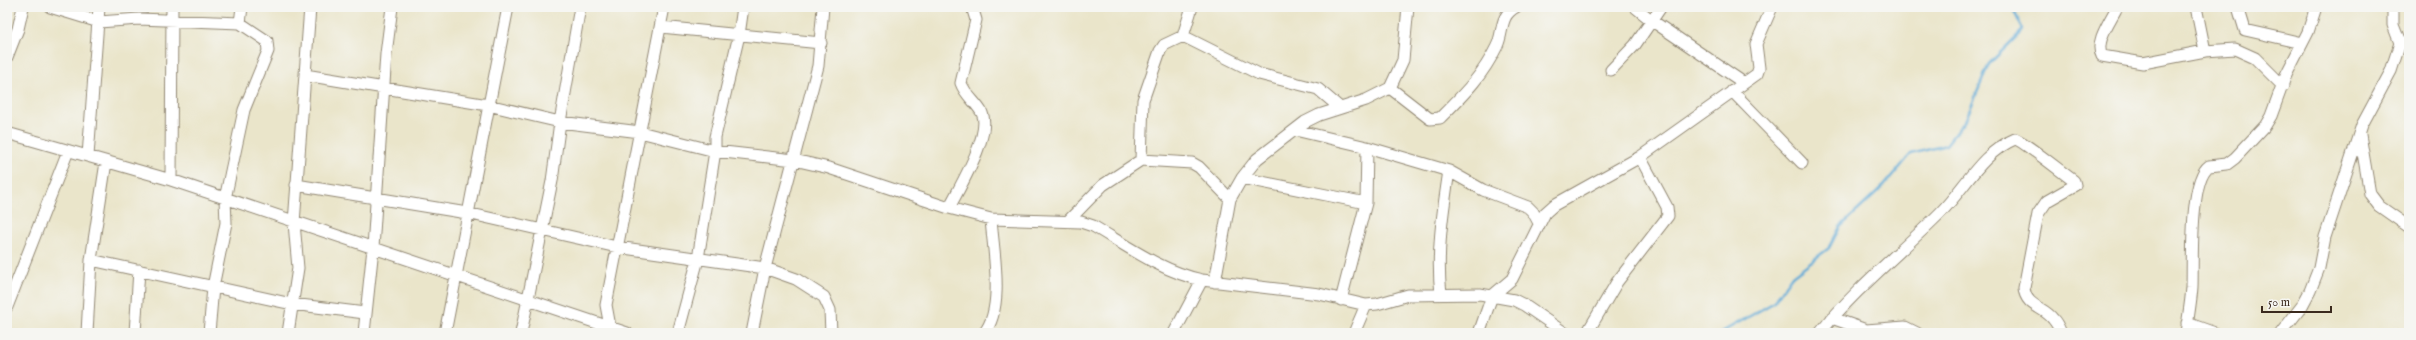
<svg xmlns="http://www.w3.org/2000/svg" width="2416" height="340" font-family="'IM FELL English',serif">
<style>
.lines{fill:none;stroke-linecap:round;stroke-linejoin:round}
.stream{stroke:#5faad7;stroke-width:2.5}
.minor-casing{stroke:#928874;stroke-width:13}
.minor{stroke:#fff;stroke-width:11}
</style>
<rect width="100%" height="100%" fill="#f6f6f2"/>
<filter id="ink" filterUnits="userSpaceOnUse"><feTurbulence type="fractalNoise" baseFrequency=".025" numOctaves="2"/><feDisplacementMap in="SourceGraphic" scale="8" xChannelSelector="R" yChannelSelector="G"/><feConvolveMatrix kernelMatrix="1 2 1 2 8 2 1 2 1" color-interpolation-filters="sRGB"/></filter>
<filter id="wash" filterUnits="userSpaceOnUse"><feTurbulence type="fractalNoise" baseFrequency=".012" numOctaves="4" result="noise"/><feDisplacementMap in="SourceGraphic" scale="16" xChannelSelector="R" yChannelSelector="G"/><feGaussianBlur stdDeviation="0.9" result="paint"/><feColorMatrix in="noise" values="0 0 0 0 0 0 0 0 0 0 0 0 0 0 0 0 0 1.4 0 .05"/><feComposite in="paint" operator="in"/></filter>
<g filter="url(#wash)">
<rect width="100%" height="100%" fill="#eae5ca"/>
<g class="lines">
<path class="stream" d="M1720 333 1773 303 1792 276 1829 248 1840 227 1884 186 1911 154 1946 145 1966 119 1989 64 2023 30 2012 7"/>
</g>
</g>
<g filter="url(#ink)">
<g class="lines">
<defs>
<path id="minor" d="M50 7 99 22 139 19 240 23
M1635 7 1651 20 1744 83
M2117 7C2111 20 2094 42 2102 56L2143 63 2205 51 2235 49 2255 58 2283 86
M2196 7 2205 51
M2238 7 2245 30 2302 43
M661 27 821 43
M1183 36 1259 74 1318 89 1339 107
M7 57 18 29 23 7
M1611 70 1635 45 1661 7
M305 75 488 105 560 122 640 132 715 151 794 160 829 168 949 208 991 219 1081 222 1093 226C1127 246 1163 272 1202 280L1319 294 1366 305 1377 304 1408 295 1480 294 1514 300 1524 305 1565 333
M1390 88 1430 119 1440 118C1463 95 1482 77 1497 46 1504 31 1499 16 1516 7
M1732 91 1802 163
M1295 130 1367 147 1449 171 1483 190 1528 207 1533 212 1539 223
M7 133 171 180 627 333
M2360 135 2370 194 2379 206 2409 227
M88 156 99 7
M1141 160 1143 100 1160 51 1164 45 1183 36 1192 7
M1242 178 1366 203
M171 180 172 7
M296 185 467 213 617 247 765 268 796 279 824 297 830 310 831 333
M949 208C959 188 992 134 982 113 976 102 965 95 961 83L976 20 972 7
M1069 220 1103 185 1141 160 1192 163 1199 167 1230 199
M91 260 292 304 365 313
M1215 282 1230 199 1242 178 1257 159 1305 122 1319 115 1366 100 1390 88 1403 60 1408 7
M1441 294C1436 253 1443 211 1449 171
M1341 300 1366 203 1367 147
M7 307 68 151
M1832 318 1866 330 1905 327 1917 333
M2187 323 2215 333
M611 332 606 305 664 7
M87 333 91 260 106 162
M135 333 139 270
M209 333 213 287 226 223 225 199 244 110 268 51 267 41 240 23 242 7
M288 333 298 268 294 223 310 7
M364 333 373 248 386 54 392 7
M445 333 508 7
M521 333 552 181 560 122 580 7
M678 333 698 259 715 151V137L739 35 743 7
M752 333 765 268 818 66 823 7
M984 333C1005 308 993 250 991 219
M1174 333 1202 280
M1354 333 1366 305
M1479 333 1492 296 1512 279 1545 213 1554 205 1640 157 1757 74 1759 68 1756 44 1772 7
M1587 333 1617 282 1668 216 1667 207 1640 157
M1820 333C1855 289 1900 253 1940 213 1965 188 1981 153 2015 139 2022 140 2064 174 2074 181L2075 185 2047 201 2038 214 2024 288C2026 307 2043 306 2053 319 2057 323 2059 328 2061 333
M2186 333C2188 318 2191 302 2192 287 2193 263 2189 180 2209 166L2227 164 2235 158 2265 126 2271 116 2286 75 2308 32 2316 7
M2281 333 2302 306 2310 291 2319 268 2325 237 2362 125 2391 71 2400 43 2393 25V7"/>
</defs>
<use href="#minor" class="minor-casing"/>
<use href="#minor" class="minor"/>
</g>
</g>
<rect width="2416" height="340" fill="none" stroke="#f6f6f2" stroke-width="24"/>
<path d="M2262 306v6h69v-6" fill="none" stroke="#3b2a1e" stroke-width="2"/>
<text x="2268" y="306" font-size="12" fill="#3b2a1e" stroke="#f6f6f2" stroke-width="3" paint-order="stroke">50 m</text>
</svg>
